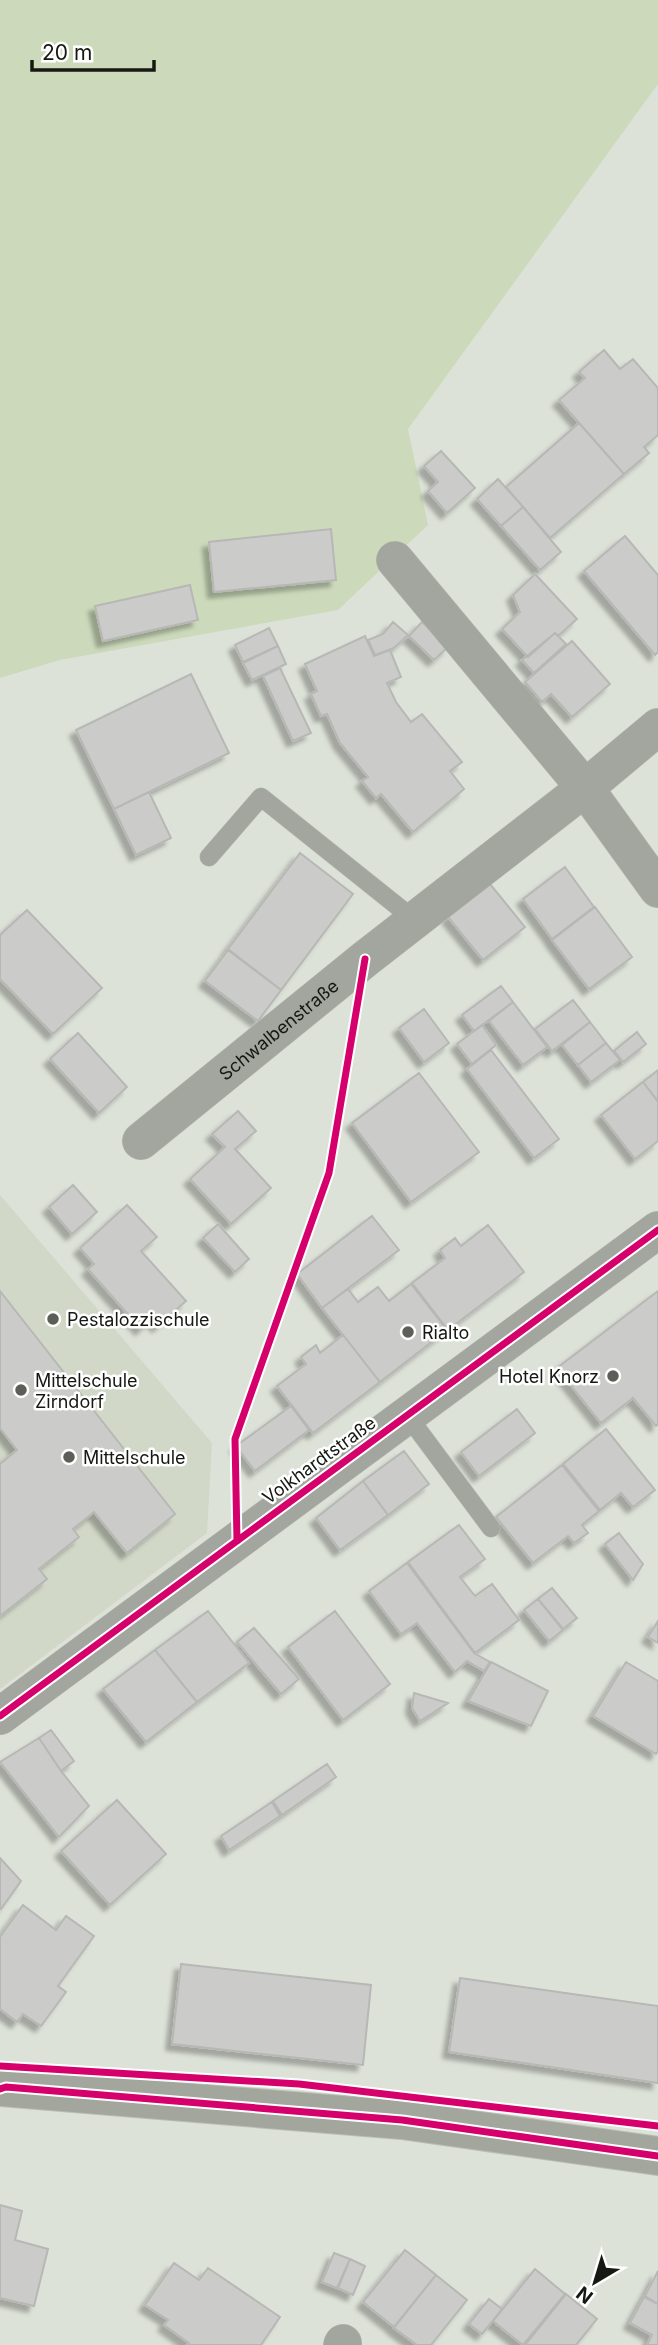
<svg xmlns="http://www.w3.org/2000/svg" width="658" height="2345" font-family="Inter,sans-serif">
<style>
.built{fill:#d1d8c7}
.green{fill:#ccdabb}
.building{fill:#cbcbca;stroke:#b7b8b6;stroke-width:2;filter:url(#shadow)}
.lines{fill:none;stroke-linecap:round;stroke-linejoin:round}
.lane-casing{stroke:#b9bdb5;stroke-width:19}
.street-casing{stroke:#b9bdb5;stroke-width:38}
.secondary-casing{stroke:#b9bdb5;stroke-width:40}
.lane{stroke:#a2a69e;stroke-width:18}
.street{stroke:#a2a69e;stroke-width:37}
.secondary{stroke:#a2a69c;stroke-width:38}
.cycleway-casing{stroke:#fff;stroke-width:11}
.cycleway{stroke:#d6006c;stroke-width:7}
.poi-dot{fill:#5c5f57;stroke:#fff;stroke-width:2.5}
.labels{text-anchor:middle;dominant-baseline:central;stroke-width:5;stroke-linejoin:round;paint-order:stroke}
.street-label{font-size:18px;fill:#161812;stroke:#fff}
.poi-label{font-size:18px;fill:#161812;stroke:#fff;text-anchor:start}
</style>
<defs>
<filter id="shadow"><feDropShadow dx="-6" dy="6" stdDeviation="2" flood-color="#0004"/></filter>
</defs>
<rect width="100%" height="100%" fill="#dde2d8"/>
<path class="built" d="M0 1195 212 1443 207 1533 0 1689Z"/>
<path class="green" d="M0 0H658V84L408 429 428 525 338 610 60 660 0 678Z"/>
<path class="building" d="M604 350 620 369 633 359 658 388V435L644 447 649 453 624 474 559 400 585 378 579 372Z
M579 423 624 474 550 538 506 487Z
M441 451 475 488 447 513 428 491 438 482 424 466Z
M498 479 523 507 501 526 477 499Z
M523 507 561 552 540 570 501 526Z
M331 529 336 580 214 592 209 542Z
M625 536 658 575V652L655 655 584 571Z
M535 574 577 619 558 636 555 633 528 657 502 629 520 612 513 595Z
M190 585 198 620 103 641 95 606Z
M393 622 408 635 394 648 375 655 368 640 383 634Z
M422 622 448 647 434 660 409 636Z
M269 628 278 646 243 662 235 645Z
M555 633 566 644 534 673 522 660Z
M365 636 374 656 390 650 401 677 387 683 396 702 411 722 422 714 462 762 450 771 464 789 413 832 381 794 376 798 362 781 368 777 340 743 327 714 321 716 311 694 317 691 305 664Z
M572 641 610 684 572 717 551 694 542 702 525 682Z
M278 646 286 664 252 680 243 663Z
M280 668 311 733 293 741 263 676Z
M191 674 229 753 114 809 76 730Z
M149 792 171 838 136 855 114 809Z
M300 853 353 894 281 990 228 949Z
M565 867 594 907 552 939 523 899Z
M490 884 525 927 483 960 448 917Z
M595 907 632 957 589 989 552 940Z
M27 910 102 988 53 1034 0 979V935Z
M228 950 281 990 258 1021 205 981Z
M501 986 513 1002 474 1031 462 1015Z
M573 1000 590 1022 552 1051 535 1029Z
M513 1002 547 1047 523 1065 489 1021Z
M424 1009 449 1043 424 1062 399 1028Z
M590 1022 606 1043 578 1065 562 1045Z
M482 1025 496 1045 472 1064 457 1044Z
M637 1032 646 1044 623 1062 614 1051Z
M78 1033 127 1087 99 1113 50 1059Z
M606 1043 620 1060 591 1082 578 1065Z
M491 1050 559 1139 534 1158 467 1069Z
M658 1070V1101L643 1082Z
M419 1073 479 1152 411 1202 352 1123Z
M643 1082 658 1102V1141L635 1159 601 1115Z
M238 1111 256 1131 235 1149 271 1188 231 1224 190 1179 225 1147 212 1134Z
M73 1185 97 1212 72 1234 49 1207Z
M127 1205 157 1237 141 1251 186 1301 158 1326 152 1319 141 1329 88 1269 94 1264 80 1248Z
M372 1216 399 1250 322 1308 297 1274Z
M218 1224 249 1259 235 1272 203 1238Z
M488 1225 524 1272 448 1330 412 1283 445 1258 440 1250 455 1238 461 1246Z
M411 1284 447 1330 380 1382 322 1308 348 1289 358 1302 378 1287 389 1301Z
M0 1291 175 1514 127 1553 94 1512 73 1529 79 1537 39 1569 47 1579 0 1616V1464L17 1450 0 1428Z
M658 1291V1424L656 1426 633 1398 601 1423 557 1368Z
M343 1335 380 1382 313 1433 277 1386 306 1364 301 1357 316 1345 320 1353Z
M291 1406 309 1430 255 1471 236 1446Z
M517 1409 535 1433 479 1476 461 1452Z
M606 1429 655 1490 633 1507 621 1493 600 1510 563 1464Z
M404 1451 429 1484 388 1515 363 1481Z
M562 1465 599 1511 582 1525 588 1533 574 1543 568 1536 533 1563 496 1517Z
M363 1481 388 1515 340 1550 316 1518Z
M459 1525 485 1559 460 1577 475 1596 492 1584 519 1620 475 1653 408 1562Z
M619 1533 643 1564 633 1580 605 1544Z
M407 1563 474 1653 490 1662 484 1671 467 1661 455 1672 417 1623 401 1634 369 1591Z
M552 1588 577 1618 563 1629 538 1599Z
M538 1599 563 1630 549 1641 524 1610Z
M208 1611 249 1663 197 1702 155 1650Z
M335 1611 390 1684 343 1720 288 1647Z
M658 1621V1643L648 1637Z
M254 1628 299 1679 281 1694 237 1642Z
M155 1650 197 1702 146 1742 103 1689Z
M491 1662 548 1691 531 1726 468 1701Z
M626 1662 658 1681V1751L656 1754 593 1716Z
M414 1693 448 1703 420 1721 412 1708Z
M51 1730 74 1761 61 1771 39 1738Z
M39 1738 61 1771 89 1806 59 1837 0 1762Z
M327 1764 336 1777 282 1815 273 1801Z
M117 1800 166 1854 110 1905 61 1851Z
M272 1802 280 1816 229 1850 221 1836Z
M0 1858 21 1881 1 1909 0 1908Z
M23 1905 56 1930 66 1916 94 1936 58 1986 66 1992 41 2026 23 2014 17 2022 0 2009V1937Z
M181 1964 371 1985 363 2065 172 2044Z
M460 1978 658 2006V2083L449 2052Z
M0 2205 22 2211 15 2240 48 2249 34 2306 0 2298Z
M405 2250 436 2275 394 2327 363 2302Z
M334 2253 350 2259 337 2288 322 2282Z
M350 2259 365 2266 353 2295 338 2288Z
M174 2263 199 2280 208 2268 280 2317 261 2345H187L189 2343 164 2325 168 2320 145 2305Z
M535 2269 565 2294 523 2345 493 2321Z
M658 2271V2304L645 2296Z
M436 2275 467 2300 431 2345H417L394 2328Z
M566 2294 597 2319 576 2345H525Z
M644 2297 658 2304V2345H647L652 2335 630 2323Z
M489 2299 502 2309 482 2334 469 2324Z"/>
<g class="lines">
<defs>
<path id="lane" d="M209 857 261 797 416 921
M407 1415 491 1528"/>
<g id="street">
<path d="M395 560 585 788 658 889"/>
<path id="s1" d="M141 1141 365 959 585 788 658 727"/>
<path d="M0 1716 658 1230"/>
<path d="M342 2345 343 2343"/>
</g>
<path id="secondary" d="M0 2087 402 2120 658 2156"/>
</defs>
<use href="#lane" class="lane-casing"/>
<use href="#street" class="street-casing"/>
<use href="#secondary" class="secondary-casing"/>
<use href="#lane" class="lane"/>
<use href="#street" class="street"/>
<use href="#secondary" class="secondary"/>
<defs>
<path id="cycleway" d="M237 1541 235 1439 329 1173 365 959
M0 1716 658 1230
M0 2066 299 2084 658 2126
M0 2089 6 2087 402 2120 658 2156"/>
</defs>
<use href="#cycleway" class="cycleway-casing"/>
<use href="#cycleway" class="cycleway"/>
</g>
<g class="poi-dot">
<circle cx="53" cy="1319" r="7"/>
<circle cx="408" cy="1332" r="7"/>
<circle cx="613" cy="1376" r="7"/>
<circle cx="21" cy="1390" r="7"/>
<circle cx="69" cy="1457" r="7"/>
</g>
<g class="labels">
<g class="street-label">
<text stroke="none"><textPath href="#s1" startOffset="177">Schwalbenstraße</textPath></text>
<text transform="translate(319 1460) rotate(-36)">Volkhardtstraße</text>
</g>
<g class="poi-label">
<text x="67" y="1319">Pestalozzischule</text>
<text x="422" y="1332">Rialto</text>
<text x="599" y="1376" text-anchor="end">Hotel Knorz</text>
<text x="35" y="1380">Mittelschule<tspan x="35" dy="21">Zirndorf</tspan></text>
<text x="83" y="1457">Mittelschule</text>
</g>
</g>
<g transform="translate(595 2282) rotate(218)" stroke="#ffffff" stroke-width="5" paint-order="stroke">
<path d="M0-5L12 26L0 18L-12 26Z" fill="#161812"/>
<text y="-10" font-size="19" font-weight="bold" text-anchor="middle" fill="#161812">N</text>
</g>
<path d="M32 60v10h122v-10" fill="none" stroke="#161812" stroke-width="3.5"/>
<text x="42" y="60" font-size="21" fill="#161812" stroke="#ffffff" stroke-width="5" paint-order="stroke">20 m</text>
</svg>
